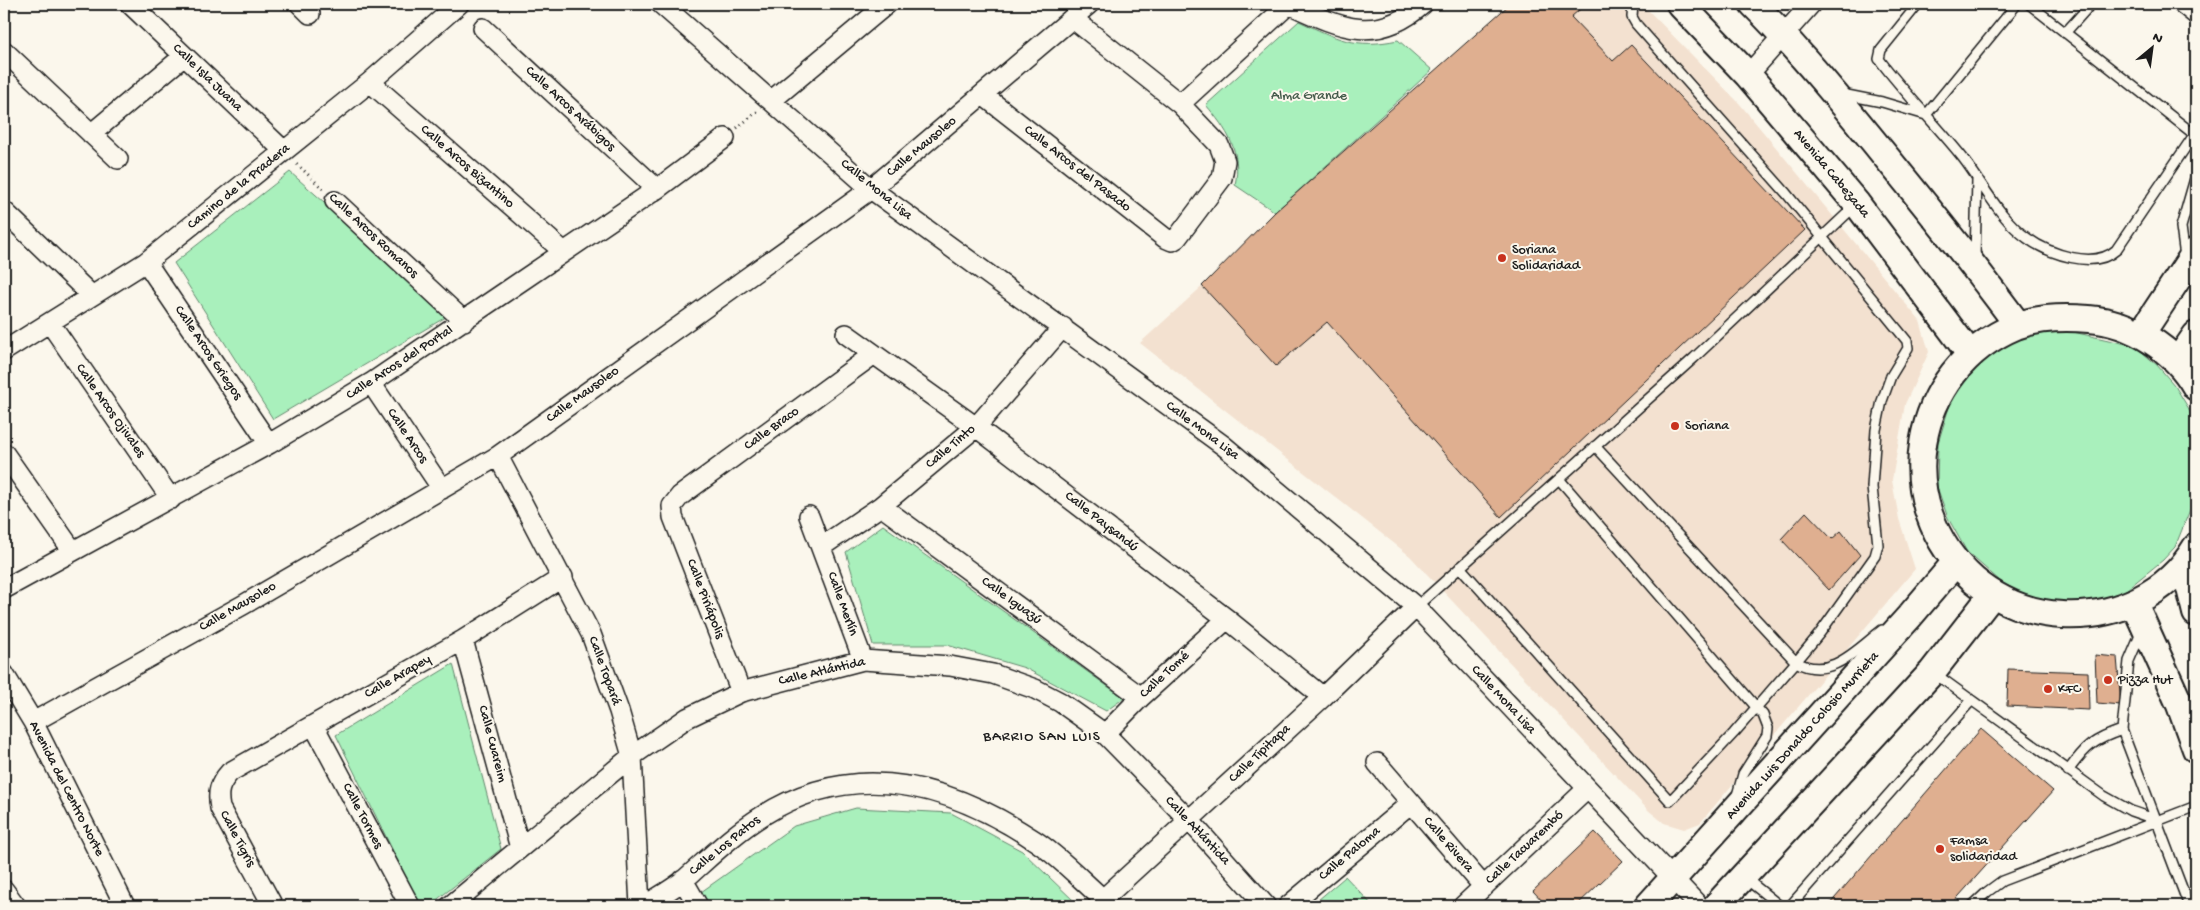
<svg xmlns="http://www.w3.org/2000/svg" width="2200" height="910" font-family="'Gochi Hand',sans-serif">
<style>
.built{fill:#f3e1d0}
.green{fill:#a9f0bc;stroke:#62866c}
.building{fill:#dfaf90;stroke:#1c1c1c}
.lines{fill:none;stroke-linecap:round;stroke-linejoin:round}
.lane-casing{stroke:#1c1c1c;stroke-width:12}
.street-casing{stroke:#1c1c1c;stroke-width:22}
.secondary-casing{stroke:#1c1c1c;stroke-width:30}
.path{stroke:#1c1c1c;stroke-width:3;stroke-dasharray:1 4;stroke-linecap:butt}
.lane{stroke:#fbf7ec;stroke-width:9}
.street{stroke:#fbf7ec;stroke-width:19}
.secondary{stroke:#fbf7ec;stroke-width:26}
.poi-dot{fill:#c8321e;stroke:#fbf7ec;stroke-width:2}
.labels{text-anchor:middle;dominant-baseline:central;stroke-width:4;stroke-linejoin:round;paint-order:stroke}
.street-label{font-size:14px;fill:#1c1c1c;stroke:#fbf7ec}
.park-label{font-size:14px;fill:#465c4c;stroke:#fbf7ec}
.poi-label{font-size:14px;fill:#1c1c1c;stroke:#fbf7ec;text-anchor:start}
.neighbourhood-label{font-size:15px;letter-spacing:1px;fill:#1c1c1c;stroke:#fbf7ec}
</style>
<rect width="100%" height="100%" fill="#fbf7ec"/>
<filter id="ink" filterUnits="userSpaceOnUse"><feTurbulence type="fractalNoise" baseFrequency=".02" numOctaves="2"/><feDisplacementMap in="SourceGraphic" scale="10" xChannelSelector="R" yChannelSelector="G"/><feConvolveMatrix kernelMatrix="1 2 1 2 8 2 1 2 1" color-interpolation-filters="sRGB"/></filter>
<g filter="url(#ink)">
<path class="built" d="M1512 4H1642L1739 103 1920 321 1929 352 1905 404 1892 480 1899 519 1915 569 1700 823 1684 829 1664 823 1648 810 1410 556 1140 343Z"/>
<path class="green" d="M1299 21C1337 39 1355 49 1398 40L1432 70 1275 212 1235 185C1242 151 1227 130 1206 105Z
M290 172 451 314 273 419 174 263Z
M2040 331 2073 332 2135 346 2157 365 2175 386 2189 409 2196 427V495L2175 547 2163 560 2126 590 2105 603 2066 605 2031 599 2000 581 1967 552 1948 518 1937 487 1938 443 1950 404 1971 371 2002 346Z
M883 525 1124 698 1106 711 1025 668 947 645H873L846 552Z
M453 664 501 849 429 906H420L336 735Z
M856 808 951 813 1022 851 1075 902 1072 906H915L906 903 897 906H708L701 892 794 826Z
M1345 876 1373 906H1311L1345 877Z"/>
<path class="building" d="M1510 4H1586L1571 17 1613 61 1631 45 1805 230 1501 517 1327 322 1276 366 1202 286 1275 212Z
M1806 512 1832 539 1841 531 1860 555 1829 590 1781 539Z
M2095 655 2117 657 2121 705 2097 703Z
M2008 669 2088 672 2089 710 2007 706Z
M1981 729 2053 791 1950 906H1828Z
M1595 832 1623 861 1576 906H1547L1533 891Z"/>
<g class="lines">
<defs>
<path id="lane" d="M1918 4 1881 50 1879 59C1905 94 1936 124 1963 158 1983 184 2000 219 2027 238 2049 254 2094 270 2116 250L2196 132
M2029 4 2195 135V139
M2175 4 2196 21
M2065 33 2091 4
M1842 94 1882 102 1926 115
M1926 115 2017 4
M2185 257 2181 227 2196 175
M1975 258 1977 179
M1595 446 1796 662C1830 681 1856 650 1882 630
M1559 479 1763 715 1768 728 1767 736 1743 774 1736 799
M1460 567 1670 801 1734 733 1796 662 1820 633 1875 556 1878 545 1872 487 1876 430 1882 401 1891 376 1908 348 1907 341 1786 193 1636 24 1632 17 1633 4
M1416 607 1694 358 1855 206
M2141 633 2129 661 2122 730 2189 906
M1934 673 2104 796 2131 811 2157 820
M2068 771C2086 746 2093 740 2122 730
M1745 878 1780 906
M1790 906 1971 701
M1972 906 1987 892 2002 881 2196 806"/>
<path id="street" d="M130 4 284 151
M300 4 310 14
M661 4 871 189 1224 446 1416 607 1699 906
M1289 4C1339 27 1376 46 1423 4
M483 28 657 189
M4 51 118 159
M1748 75 1811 4
M370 82 564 252
M983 95 1165 238 1172 241 1177 238 1222 178 1225 161 1219 145 1180 104 1072 18
M772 100 887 4
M1180 104 1289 4
M91 134 184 56
M335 201 464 321
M4 211 91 295
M146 262 269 444
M50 323 171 499
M846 334 976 427 1227 619 1323 697
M4 351 146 262 370 82 459 4
M371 383 442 489
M4 453 72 550
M498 456 591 634 619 711 632 756 640 906
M881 506 1141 697
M809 516 863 660
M821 547 881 506 976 427 1063 327
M4 589 269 444 371 383 657 189 725 138
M463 640 520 848
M4 674 33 722 125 906
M741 692 673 517 672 506 680 496 874 354
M33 722 243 605 498 456 871 189 1089 4
M314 726 410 906
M1105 734 1141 697 1227 619
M1377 763 1484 887
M683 880 698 906
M4 890 16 906
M273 906 220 808C217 792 219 784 230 772L463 640 563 577
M450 906 632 756 687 718 741 692 863 660 950 666 993 674 1035 689 1060 702 1105 734 1189 820 1266 906
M644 906C658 897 673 889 685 879 710 857 733 834 762 816 854 758 948 783 1034 840 1059 856 1081 880 1103 899
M1099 906 1103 899 1323 697 1416 607
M1288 906 1411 803
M1463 906 1587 789"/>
<path id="secondary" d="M1680 4 1748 75 1857 204 1970 354
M1753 4C1801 52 1844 105 1887 158 1932 213 1976 268 2018 325
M2141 334 2196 251
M2178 361 2196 335
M2196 387C2175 350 2132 322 2089 319 2065 317 2039 317 2016 326 1911 370 1888 505 1974 580 2000 602 2028 613 2062 615 2116 618 2168 594 2196 547
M2184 564 2196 613
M2134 603 2180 705 2196 749
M1648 906 1909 617 1955 563
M1716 906 1932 672 1992 595"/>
</defs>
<use href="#lane" class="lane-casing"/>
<use href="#street" class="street-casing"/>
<use href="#secondary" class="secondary-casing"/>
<path class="path" d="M737 128 758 111
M297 164 323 189"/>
<use href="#lane" class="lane"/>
<use href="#street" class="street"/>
<use href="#secondary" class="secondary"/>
</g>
</g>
<g class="poi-dot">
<circle cx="1502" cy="258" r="5"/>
<circle cx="1675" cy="426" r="5"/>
<circle cx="2108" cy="680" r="5"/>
<circle cx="2048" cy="689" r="5"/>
<circle cx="1940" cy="849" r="5"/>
</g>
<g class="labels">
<g class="street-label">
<text transform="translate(207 78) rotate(44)">Calle Isla Juana</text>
<text transform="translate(570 109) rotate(43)">Calle Arcos Arábigos</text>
<text transform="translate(922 147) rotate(-40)">Calle Mausoleo</text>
<text transform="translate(467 167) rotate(41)">Calle Arcos Bizantino</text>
<text transform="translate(1077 169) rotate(38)">Calle Arcos del Pasado</text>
<text transform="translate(1831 174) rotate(50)">Avenida Cabezada</text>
<text transform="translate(239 187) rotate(-39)">Camino de la Pradera</text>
<text transform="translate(876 190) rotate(39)">Calle Mona Lisa</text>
<text transform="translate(373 236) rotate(43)">Calle Arcos Romanos</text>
<text transform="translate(208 353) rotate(56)">Calle Arcos Griegos</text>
<text transform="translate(400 363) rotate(-33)">Calle Arcos del Portal</text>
<text transform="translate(583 395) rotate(-36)">Calle Mausoleo</text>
<text transform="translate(110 411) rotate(55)">Calle Arcos Ojivales</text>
<text transform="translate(772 429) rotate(-36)">Calle Braco</text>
<text transform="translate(1202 431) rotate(37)">Calle Mona Lisa</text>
<text transform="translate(407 436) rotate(56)">Calle Arcos</text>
<text transform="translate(951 447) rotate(-40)">Calle Tinto</text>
<text transform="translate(1101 522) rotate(38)">Calle Paysandú</text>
<text transform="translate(705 599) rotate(69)">Calle Piriápolis</text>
<text transform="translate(1011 601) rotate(36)">Calle Iguazú</text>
<text transform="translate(842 604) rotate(70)">Calle Merlín</text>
<text transform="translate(238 607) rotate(-30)">Calle Mausoleo</text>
<text transform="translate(604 671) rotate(70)">Calle Topará</text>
<text transform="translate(822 672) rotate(-13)">Calle Atlántida</text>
<text transform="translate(1165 675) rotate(-43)">Calle Tomé</text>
<text transform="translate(398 677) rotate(-30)">Calle Arapey</text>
<text transform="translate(1503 700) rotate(47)">Calle Mona Lisa</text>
<text transform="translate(1803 736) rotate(-48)">Avenida Luis Donaldo Colosio Murrieta</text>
<text transform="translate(492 744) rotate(75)">Calle Cuareim</text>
<text transform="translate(1260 754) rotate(-43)">Calle Tipitapa</text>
<text transform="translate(66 789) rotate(63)">Avenida del Centro Norte</text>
<text transform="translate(362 816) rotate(62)">Calle Tormes</text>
<text transform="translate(1197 831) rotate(47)">Calle Atlántida</text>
<text transform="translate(237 839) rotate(62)">Calle Tigris</text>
<text transform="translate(1448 845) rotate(49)">Calle Rivera</text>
<text transform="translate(725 846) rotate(-39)">Calle Los Patos</text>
<text transform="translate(1525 848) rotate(-43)">Calle Tacuarembó</text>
<text transform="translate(1350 854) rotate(-40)">Calle Paloma</text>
</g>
<g class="park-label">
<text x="1309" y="96">Alma Grande</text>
</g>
<g class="poi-label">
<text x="1512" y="250">Soriana<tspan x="1512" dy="16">Solidaridad</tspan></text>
<text x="1685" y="426">Soriana</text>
<text x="2118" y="680">Pizza Hut</text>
<text x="2058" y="689">KFC</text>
<text x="1950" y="841">Famsa<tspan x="1950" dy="16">solidaridad</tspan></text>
</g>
<g class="neighbourhood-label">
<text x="1042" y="737">BARRIO SAN LUIS</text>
</g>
</g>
<rect width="2200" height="910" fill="none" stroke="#fbf7ec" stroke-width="20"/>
<rect x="10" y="10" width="2180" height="890" fill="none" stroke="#1c1c1c" stroke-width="2" filter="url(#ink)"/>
<g transform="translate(2152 48) rotate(29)" stroke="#fbf7ec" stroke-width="4" paint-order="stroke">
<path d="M0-4L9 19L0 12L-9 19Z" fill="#1c1c1c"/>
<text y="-8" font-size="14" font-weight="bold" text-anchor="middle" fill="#1c1c1c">N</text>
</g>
</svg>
